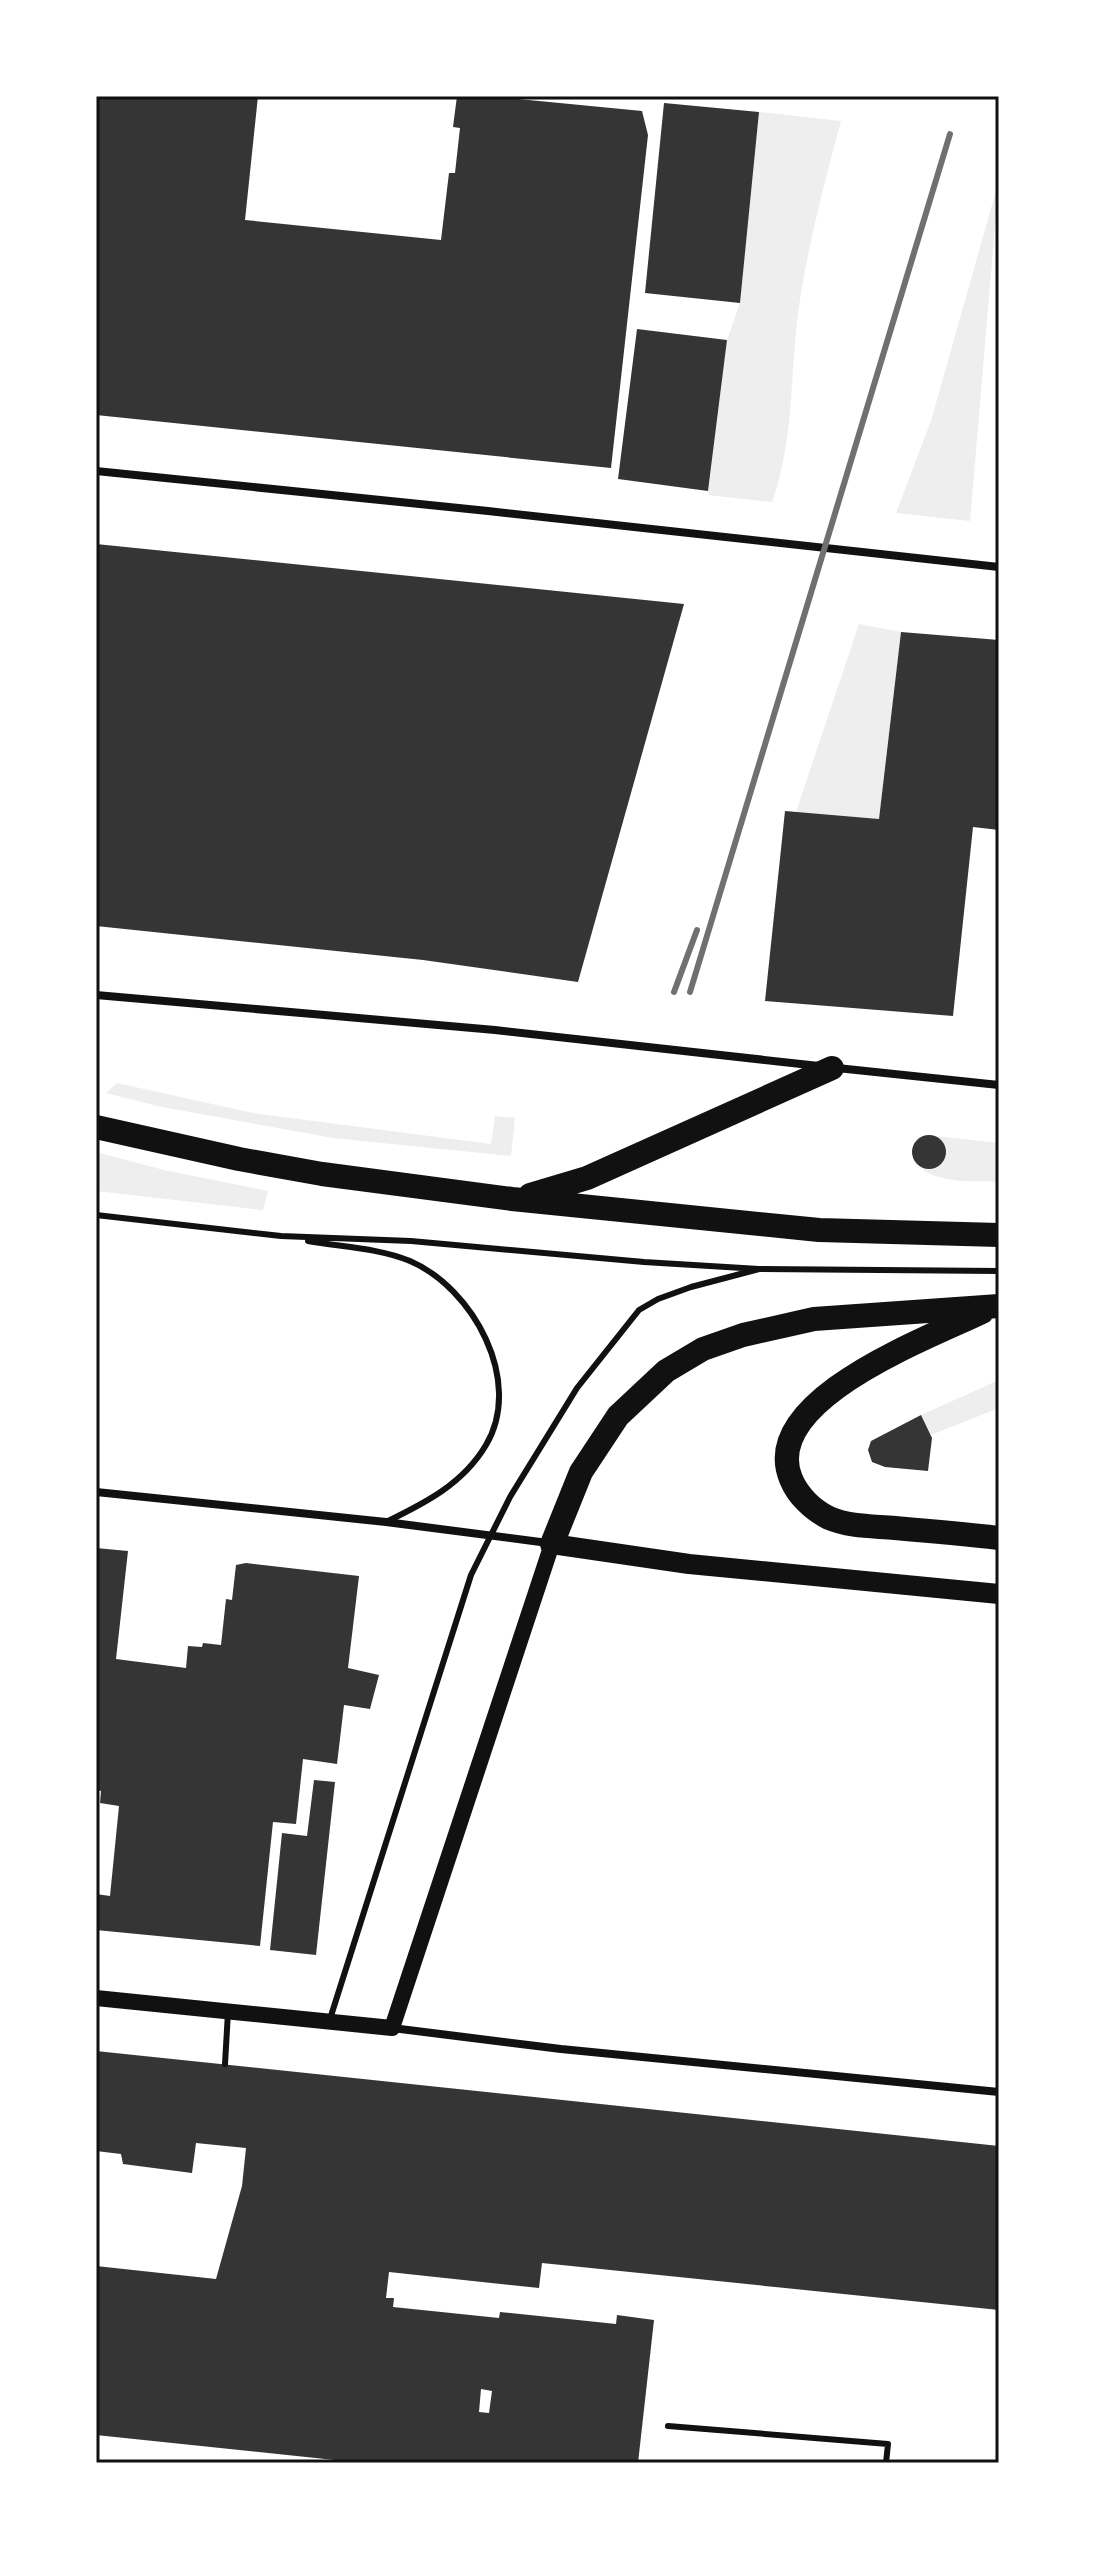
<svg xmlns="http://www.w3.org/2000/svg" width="1095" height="2559" font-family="'Source Serif 4',serif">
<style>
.green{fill:#eee}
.building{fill:#353535;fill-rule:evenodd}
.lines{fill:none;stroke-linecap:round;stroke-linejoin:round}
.service{stroke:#111;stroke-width:6}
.minor{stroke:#111;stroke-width:8}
.secondary{stroke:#111;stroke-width:16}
.primary{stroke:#111;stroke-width:20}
.motorway{stroke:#111;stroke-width:24}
.rail{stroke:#707070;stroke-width:6}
.neatline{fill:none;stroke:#111;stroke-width:3}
</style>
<rect width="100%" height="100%" fill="#fff"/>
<path class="green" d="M759 112 841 121C824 184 807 249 798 313 790 377 794 441 772 502L708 495 727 340 740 303Z
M999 180 970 521 896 513 931 421Z
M859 624 901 632 879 819 796 812Z
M117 1083 253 1113 491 1144 495 1116 515 1118 511 1156 333 1138 162 1107 106 1093Z
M935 1136 999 1143V1182C975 1181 938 1184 920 1167 930 1171 938 1168 944 1159V1143Z
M96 1152 164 1170 268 1191 263 1210 96 1191Z
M999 1380V1408L931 1435 921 1415Z"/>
<path class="building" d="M99 96H258L245 220 441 240 449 173H455L460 128 453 127 457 96H486L642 111 648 135 611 468 96 415V126Z
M664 103 759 112 740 303 645 293Z
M637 329 727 340 708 491 618 479Z
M96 544 684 604 578 982 423 960 96 926Z
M901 632 999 640V830L973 827 953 1016 765 1001 785 811 879 819Z
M912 1152a17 17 0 1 1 34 0a17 17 0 1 1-34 0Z
M921 1415 932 1438 928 1471 885 1467 872 1462 868 1450 871 1441Z
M96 1548 128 1551 116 1659 186 1668 188 1646 202 1647 203 1643 221 1645 226 1599 232 1600 236 1565 246 1563 359 1576 348 1668 379 1675 370 1709 344 1705 337 1764 303 1759 296 1824 273 1822 260 1946 96 1930V1894L110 1896 119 1806 100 1803 101 1791 96 1790Z
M314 1780 335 1782 316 1955 270 1950 282 1833 307 1836Z
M96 2051 999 2146V2310L542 2263 539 2288 389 2272 386 2298H394L393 2307 499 2318 500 2312 616 2324 617 2315 654 2320 638 2463H363L96 2435V2266L216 2279 242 2186 246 2148 196 2143 192 2173 123 2164 121 2154 96 2151ZM481 2389 492 2391 489 2413 479 2412Z"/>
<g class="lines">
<path class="service" d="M96 1215 281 1236 411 1241 644 1262 759 1269 999 1271
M308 1241C341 1247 379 1248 410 1261 473 1288 524 1381 486 1445 463 1484 425 1503 386 1522
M330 2019 471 1575 510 1497 577 1388 639 1310 658 1299 691 1287 759 1269
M225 2064 228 2012
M668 2426 888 2444 886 2463"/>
<path class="minor" d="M96 471 488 511 999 567
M96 995 495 1030 819 1066
M837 1068 999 1085
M96 1492 386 1522 548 1543
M392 2028 561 2049 999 2092"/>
<path class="secondary" d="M96 1998 392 2028 552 1544"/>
<path class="primary" d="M552 1544 689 1564 999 1594"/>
<path class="motorway" d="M96 1127 239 1159 322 1174 512 1199 819 1230 999 1235
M530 1195 587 1178 832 1068
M982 1312C929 1338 758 1400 791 1479 798 1496 813 1510 829 1518 850 1527 874 1526 895 1528 930 1531 964 1534 999 1538
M552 1544 581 1472 618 1416 666 1371 703 1349 743 1335 814 1319 999 1306"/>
<path class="rail" d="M674 992 697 930
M690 992 950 134"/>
</g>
<rect width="1095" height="2559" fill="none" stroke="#ffffff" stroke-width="196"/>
<rect x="98" y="98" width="899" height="2363" class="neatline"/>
</svg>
